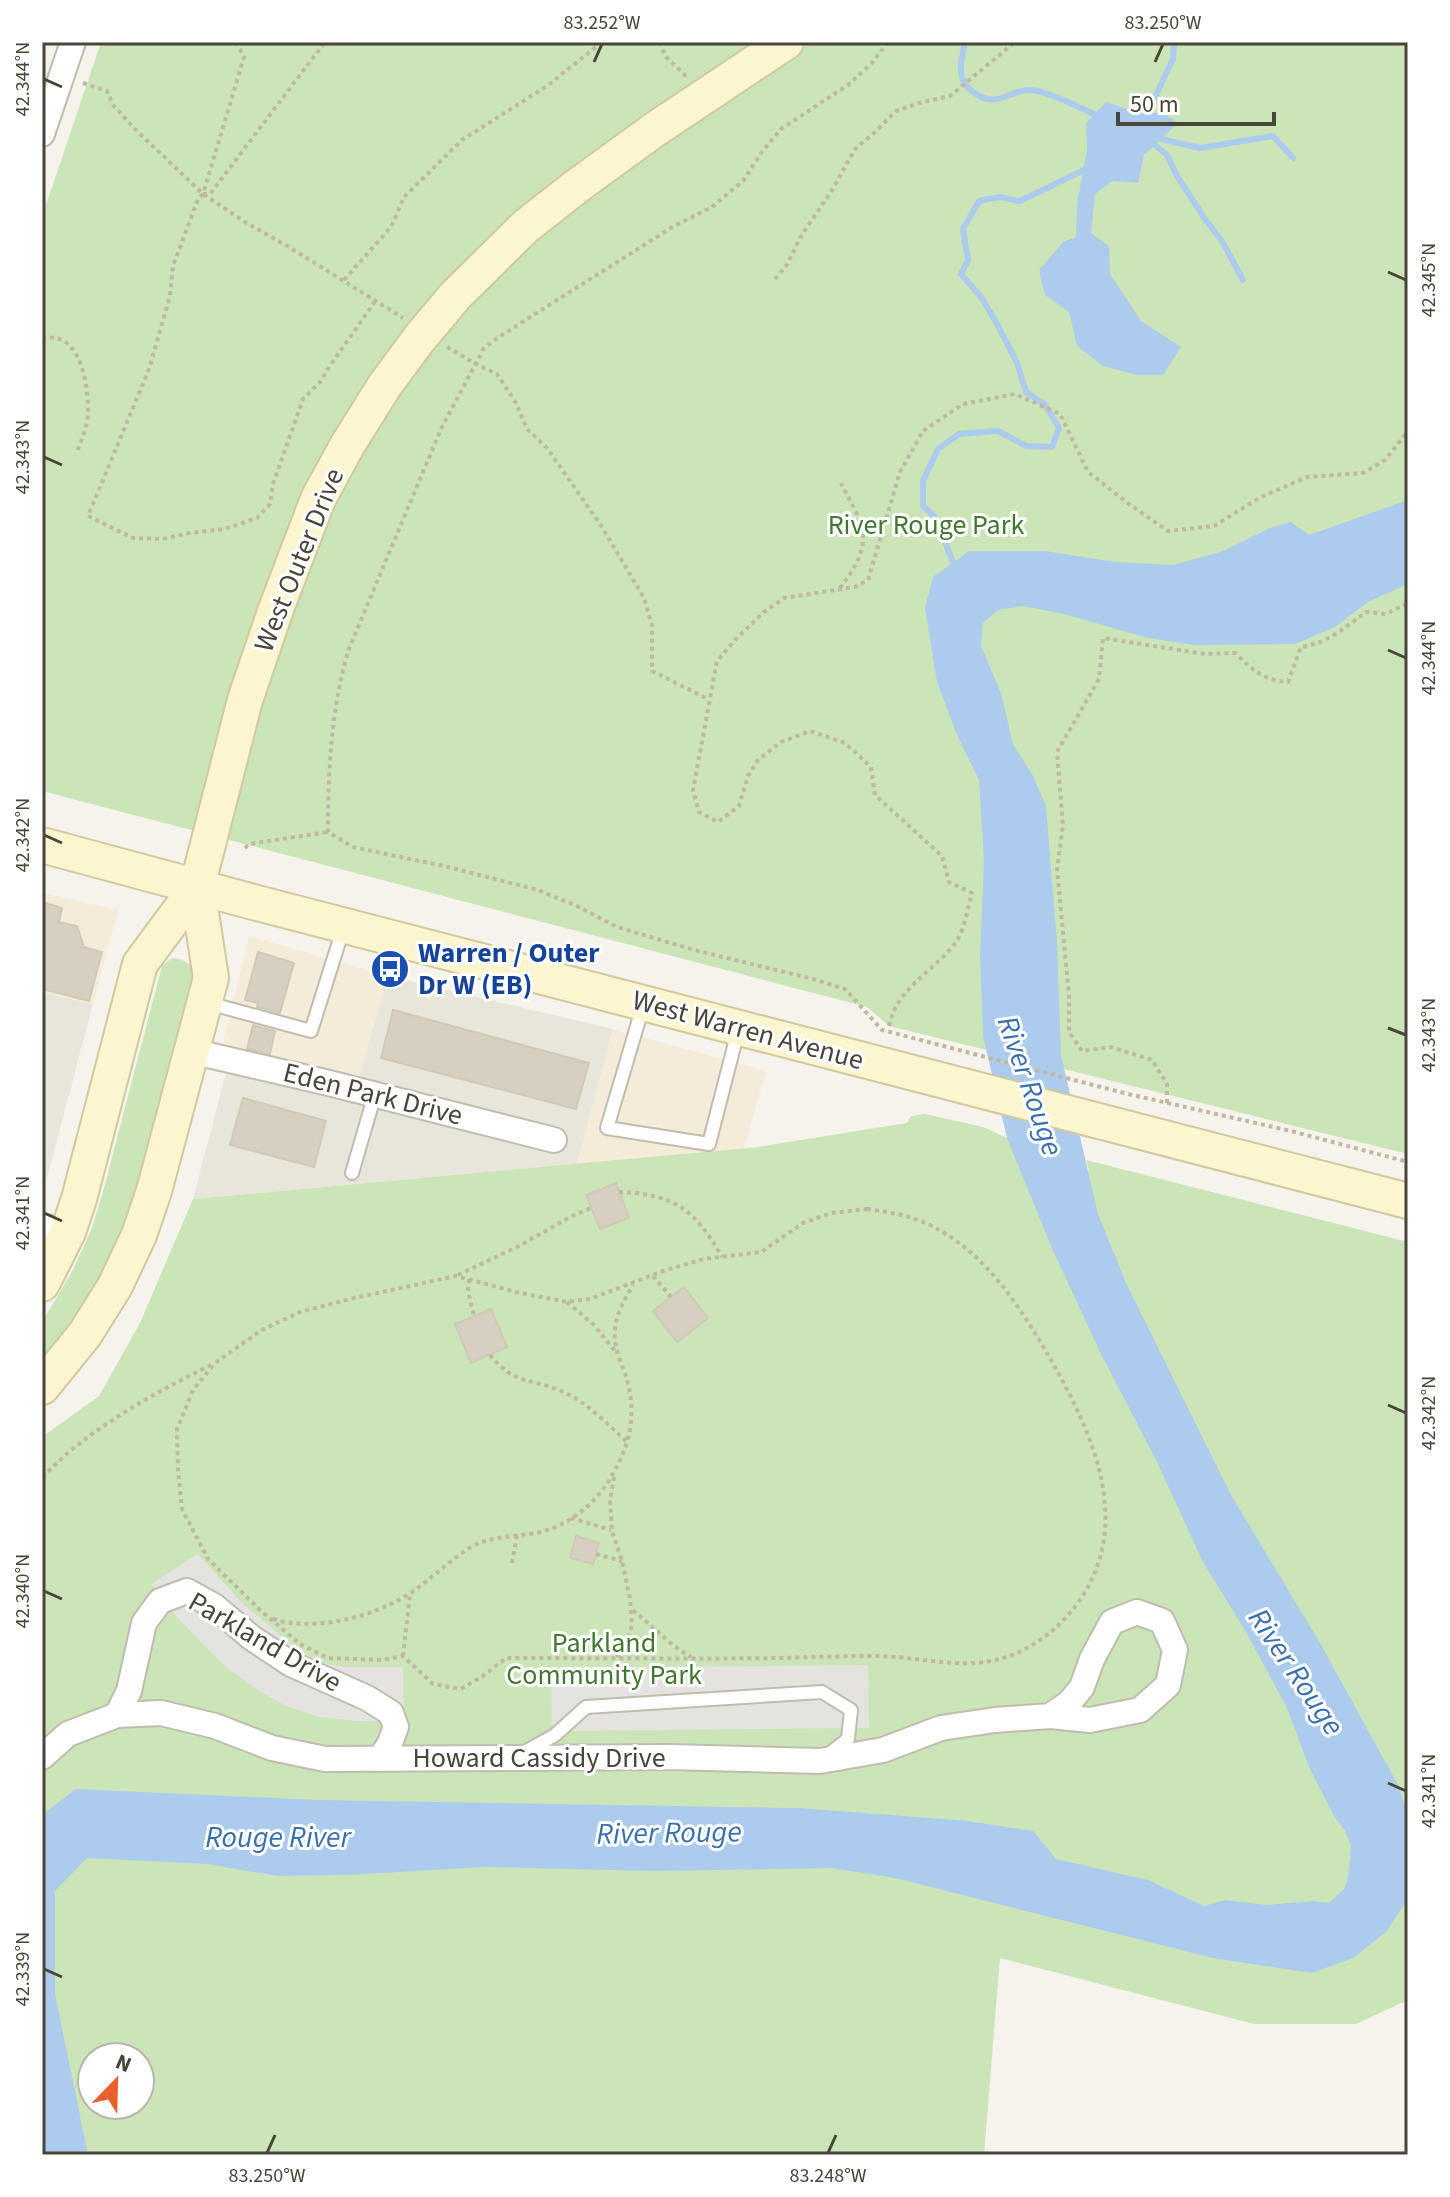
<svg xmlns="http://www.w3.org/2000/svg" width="1450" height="2197" font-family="'Source Sans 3',sans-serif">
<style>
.residential{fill:#e8e5da}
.commercial{fill:#f4ecd9}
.green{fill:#cbe5b8;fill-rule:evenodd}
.parking{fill:#e4e3df}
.water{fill:#adcbec}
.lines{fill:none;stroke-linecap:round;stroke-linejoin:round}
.stream{stroke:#adcbec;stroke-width:6}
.building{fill:#d5d0c2;stroke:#d0c9b5;stroke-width:2}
.service-casing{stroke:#c0bcaf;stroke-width:16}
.minor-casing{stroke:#c0bcaf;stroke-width:28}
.secondary-casing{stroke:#d1c99f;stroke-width:38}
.path{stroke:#c0b9a1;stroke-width:4;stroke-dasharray:4 4;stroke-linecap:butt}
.service{stroke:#fff;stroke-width:12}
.minor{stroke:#fff;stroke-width:24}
.secondary{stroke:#fbf6cf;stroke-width:34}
.ticks{fill:none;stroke:#49453a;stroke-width:3}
.labels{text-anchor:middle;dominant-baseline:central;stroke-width:6;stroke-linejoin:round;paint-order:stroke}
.park-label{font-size:28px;fill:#427730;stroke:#fff}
.street-label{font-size:28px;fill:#49453a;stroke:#fff}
.transit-label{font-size:28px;font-weight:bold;fill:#164399;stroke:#fff;text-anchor:start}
.water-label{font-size:30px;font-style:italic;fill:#3a6fae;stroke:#fff}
.neatline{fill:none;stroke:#49453a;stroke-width:3}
.ticks-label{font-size:20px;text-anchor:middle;fill:#49453a}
</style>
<rect width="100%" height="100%" fill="#f5f3ec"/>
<path class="residential" d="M388 976 613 1029 577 1164 193 1199 232 1050 358 1078Z
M42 992 93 1004 42 1196Z"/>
<path class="commercial" d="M42 893 118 910 93 1004 42 992Z
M249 936 388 976 359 1078 232 1050 223 1044Z
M613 1029 766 1071 744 1148 577 1164Z"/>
<path class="green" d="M101 42H1408V1154L889 1026 867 1007 42 791V217Z
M172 958 180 959 191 965 194 980 137 1196 108 1266 71 1326 42 1364V1322L73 1270 92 1228 103 1192 162 966Z
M925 1114 983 1127 1007 1138 1013 1151 1089 1171 1086 1160 1408 1242V2000L1356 2024H1254L1000 1958 984 2155H42V1437L99 1396 140 1323 193 1199 758 1147 907 1123 911 1116ZM92 2057H140V2105H92Z"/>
<path class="parking" d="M198 1554 242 1603 293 1646 322 1663 345 1667H403L404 1722 357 1721 319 1717 286 1706 256 1689 221 1663 173 1613 151 1584Z
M868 1665 869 1728 552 1731 551 1668Z"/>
<path class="water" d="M1106 102 1130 110 1165 114 1178 123 1144 155 1138 183 1112 181 1095 194 1091 233 1109 246 1110 274 1141 321 1181 347 1163 375H1137L1103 366 1077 346 1069 312 1045 295 1039 270 1063 242 1076 237 1077 203 1087 150 1086 123Z
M1408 500V584L1368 602 1335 627 1295 644 1194 645 1148 638 1064 614 1023 606 998 610 983 623 981 646 1001 693 1013 744 1032 774 1046 806 1057 943 1061 1055 1098 1214 1126 1283 1231 1495 1320 1643 1398 1785 1408 1816V1899L1386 1932 1353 1958 1312 1973 1213 1958 895 1878 831 1868 655 1871 483 1867 348 1875 277 1876 207 1864 87 1858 55 1891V1994L88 2155H42V1815L76 1789 318 1800 799 1808 968 1821 1033 1831 1056 1859 1148 1880 1204 1906 1225 1900 1267 1905 1313 1901 1329 1903 1344 1889 1348 1879 1351 1845 1345 1831 1334 1816 1309 1767 1287 1708 1245 1630 1203 1562 1156 1460 1100 1352 1051 1246 1007 1138 983 1036 980 955 984 861 979 780 957 735 937 682 925 608 933 577 969 551H1045L1115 562 1173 565 1223 551 1270 528 1291 522 1309 535Z"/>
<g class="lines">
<path class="stream" d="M965 42C961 61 955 79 973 92 1000 112 1011 85 1037 91 1059 96 1080 108 1100 117
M1146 116 1173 59 1174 42
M1157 138 1200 148 1273 136 1293 158
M1150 141 1167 155 1177 176 1205 219 1222 241 1243 280
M955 567 935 517 923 506V481L938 449 959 434 998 431 1026 446 1052 447 1059 428 1045 405 1026 392 1017 363 996 322 981 297 961 274 968 260 963 229 979 201 1000 197 1020 201 1088 168"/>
</g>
<path class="building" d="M42 902 62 908 59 922 77 926 84 947 102 952 89 1001 42 989Z
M258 952 294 963 280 1013 257 1007 258 1003 245 1000Z
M393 1010 589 1063 576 1109 381 1058Z
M253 1025 275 1031 270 1054 247 1049Z
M243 1098 326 1121 314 1167 230 1145Z
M616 1183 629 1218 600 1229 586 1195Z
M684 1287 708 1318 677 1342 653 1311Z
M491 1309 507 1347 471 1363 455 1324Z
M576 1536 599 1543 593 1564 570 1558Z"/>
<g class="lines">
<defs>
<path id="service" d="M208 1003 311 1031 343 929
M643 1006 607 1128 709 1144 738 1031
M352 1173 375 1094
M523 1753 555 1735 586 1707 822 1692 851 1710 848 1739 829 1754"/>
<path id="minor" d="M42 134 73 42
M191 1051 329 1083 554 1140
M42 1226 68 1232
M117 1715 129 1691 144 1623 160 1601 187 1591 214 1606 252 1638 291 1664 367 1698 391 1713 396 1727 390 1743 380 1759
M42 1757 68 1734 117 1715 161 1713 215 1726 272 1748 325 1759 670 1757 820 1761 883 1750 941 1728 995 1720 1050 1716 1090 1720 1140 1710 1168 1685 1175 1650 1162 1621 1137 1612 1112 1622 1092 1659 1082 1687 1069 1703 1050 1716"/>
<path id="secondary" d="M42 845 257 903 1408 1201
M42 1284 68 1232 79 1199 140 964 197 887 245 700 276 609 318 499 348 444 385 385 419 339 455 296 526 226 577 186 654 130 786 42
M42 1387 85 1334 115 1286 139 1235 154 1191 211 978 197 887"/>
</defs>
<use href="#service" class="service-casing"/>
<use href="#minor" class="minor-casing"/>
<use href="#secondary" class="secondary-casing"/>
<path class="path" d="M236 42 244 57 203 194H210L325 42
M660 42 665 56 687 77
M888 42 872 63 848 85 781 129 761 153 743 181 712 207 674 226 502 335 484 348 441 429 348 651C331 710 328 771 328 832L353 847 448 867 538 890 577 906 617 927 694 950 813 979 845 989 882 1030 1128 1094 1291 1131 1408 1162
M83 83 107 91 113 105 136 130 203 194 245 222 289 247 403 318
M203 194 198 199 173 266 170 296 149 369 88 516 133 538 163 539 189 533 224 529 257 518 270 504 273 484 303 399 321 381 327 370 376 300
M775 279 787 265 801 236 831 192 855 149 874 133 896 111 919 103 950 96 1015 42
M344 280 391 227 404 197 462 140 547 86 602 42
M42 339C46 338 51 337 55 338 83 341 89 393 88 415 87 427 81 441 77 452
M447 347 476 364 497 374 516 403 527 429 547 448 602 527 644 598 652 625V671L708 699
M840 588C852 572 867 552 862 530 860 516 847 496 841 483
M245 848 249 844 328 832
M889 1026C897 987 934 972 956 942 964 931 968 907 972 893L949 882 942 856 875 795 871 767 845 743 810 731 781 742 758 760 748 776 739 806 718 822 699 812 693 790 717 661 736 639 764 612 784 598 855 587 868 580 900 472 923 431 963 404 1015 394 1060 414 1088 472 1129 504 1168 531 1214 526 1259 498 1307 477 1363 473 1385 460 1408 431
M1167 1103V1084L1152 1060 1111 1047 1082 1051 1069 1032V996L1057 869 1063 826 1057 752 1099 679 1103 638 1205 654 1235 653C1253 670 1262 680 1288 682L1301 647C1326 644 1346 627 1366 612L1386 614 1408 603
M619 1192C675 1194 695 1210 722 1257
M867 1209C897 1213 919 1217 946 1234 990 1261 1021 1309 1047 1353 1090 1428 1135 1519 1080 1600 1063 1624 1043 1641 1017 1653 970 1674 922 1656 874 1656 844 1656 813 1657 783 1658 691 1659 598 1658 506 1658L483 1676 461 1689 433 1684 403 1656 382 1660 328 1658 300 1644 259 1609 208 1559 182 1509 178 1470 177 1429 193 1390 215 1363 262 1330 300 1312 350 1299 456 1276 520 1293 567 1302 590 1299 663 1271 704 1259 761 1252 803 1223 832 1213Z
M458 1275 517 1247 572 1216 591 1208
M653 1276 671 1297
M469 1279 468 1292 474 1316
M567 1302 594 1325 615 1351
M490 1355C514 1385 531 1378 561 1391 586 1401 606 1423 626 1441
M42 1477C56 1464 69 1451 84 1440 124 1410 168 1386 213 1364
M614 1477 610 1501 612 1531 622 1561 630 1599 632 1625 626 1645 617 1657
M571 1518 611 1530
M596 1554 622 1561
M512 1563 517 1535
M633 1610 674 1646 691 1657
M273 1619C317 1632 374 1617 412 1592 432 1578 450 1560 471 1547 490 1536 514 1537 536 1533 575 1525 605 1495 620 1460 633 1433 635 1405 626 1377 621 1362 613 1346 615 1330 616 1313 625 1299 633 1285
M403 1656 410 1594"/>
<use href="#service" class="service"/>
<use href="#minor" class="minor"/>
<use href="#secondary" class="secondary"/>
</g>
<path class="ticks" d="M594 62 602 44M1155 62 1163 44M44 79 62 87M1388 272 1406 280M44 457 62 465M1388 650 1406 658M44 835 62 843M1388 1028 1406 1035M44 1213 62 1221M1388 1405 1406 1413M44 1591 62 1599M1388 1783 1406 1791M44 1969 62 1977M267 2153 275 2135M828 2153 836 2135"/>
<defs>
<symbol id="bus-disc" viewBox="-11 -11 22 22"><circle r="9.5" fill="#1a4fb4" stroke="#fff"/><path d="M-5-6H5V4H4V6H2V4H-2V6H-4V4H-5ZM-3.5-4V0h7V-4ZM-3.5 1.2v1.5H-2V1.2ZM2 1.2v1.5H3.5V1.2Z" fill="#fff"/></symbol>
</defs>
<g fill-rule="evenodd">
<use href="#bus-disc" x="368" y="947" width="44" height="44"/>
</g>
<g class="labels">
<g class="park-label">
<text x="926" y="525">River Rouge Park</text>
<text x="604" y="1643">Parkland<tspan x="604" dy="32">Community Park</tspan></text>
</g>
<g class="street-label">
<text transform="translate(299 560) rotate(-68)">West Outer Drive</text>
<text transform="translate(748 1030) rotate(15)">West Warren Avenue</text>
<text transform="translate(373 1094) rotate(14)">Eden Park Drive</text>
<text transform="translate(265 1642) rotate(30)">Parkland Drive</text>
<text x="539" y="1758">Howard Cassidy Drive</text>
</g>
<g class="transit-label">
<text x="418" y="953">Warren / Outer<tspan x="418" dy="32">Dr W (EB)</tspan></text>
</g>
<g class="water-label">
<text transform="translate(1030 1086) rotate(71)">River Rouge</text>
<text transform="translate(1296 1672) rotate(56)">River Rouge</text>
<text transform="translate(669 1833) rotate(-1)">River Rouge</text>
<text x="278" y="1837">Rouge River</text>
</g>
</g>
<rect width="1450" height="2197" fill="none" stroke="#ffffff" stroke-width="88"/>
<g transform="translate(116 2081) rotate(23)"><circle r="38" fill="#ffffff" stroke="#b6b5b0" stroke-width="2"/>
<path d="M0-6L14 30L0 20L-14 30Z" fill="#ea602d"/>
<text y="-12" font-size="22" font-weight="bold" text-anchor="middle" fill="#49453a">N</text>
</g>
<path d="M1118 112v12h156v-12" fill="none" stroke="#49453a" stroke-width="4"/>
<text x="1130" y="112" font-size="24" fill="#49453a" stroke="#ffffff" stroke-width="6" paint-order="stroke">50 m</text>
<rect x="44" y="44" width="1362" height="2109" class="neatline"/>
<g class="ticks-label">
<text x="602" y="29">83.252°W</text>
<text x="1163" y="29">83.250°W</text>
<text transform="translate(22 79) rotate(-90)" y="7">42.344°N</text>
<text transform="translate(1428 280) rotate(-90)" y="7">42.345°N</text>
<text transform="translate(22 457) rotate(-90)" y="7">42.343°N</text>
<text transform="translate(1428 658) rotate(-90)" y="7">42.344°N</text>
<text transform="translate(22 835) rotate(-90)" y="7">42.342°N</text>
<text transform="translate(1428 1035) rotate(-90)" y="7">42.343°N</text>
<text transform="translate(22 1213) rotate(-90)" y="7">42.341°N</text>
<text transform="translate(1428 1413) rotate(-90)" y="7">42.342°N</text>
<text transform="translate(22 1591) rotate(-90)" y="7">42.340°N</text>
<text transform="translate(1428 1791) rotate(-90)" y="7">42.341°N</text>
<text transform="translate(22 1969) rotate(-90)" y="7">42.339°N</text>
<text x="267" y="2182">83.250°W</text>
<text x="828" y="2182">83.248°W</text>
</g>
</svg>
